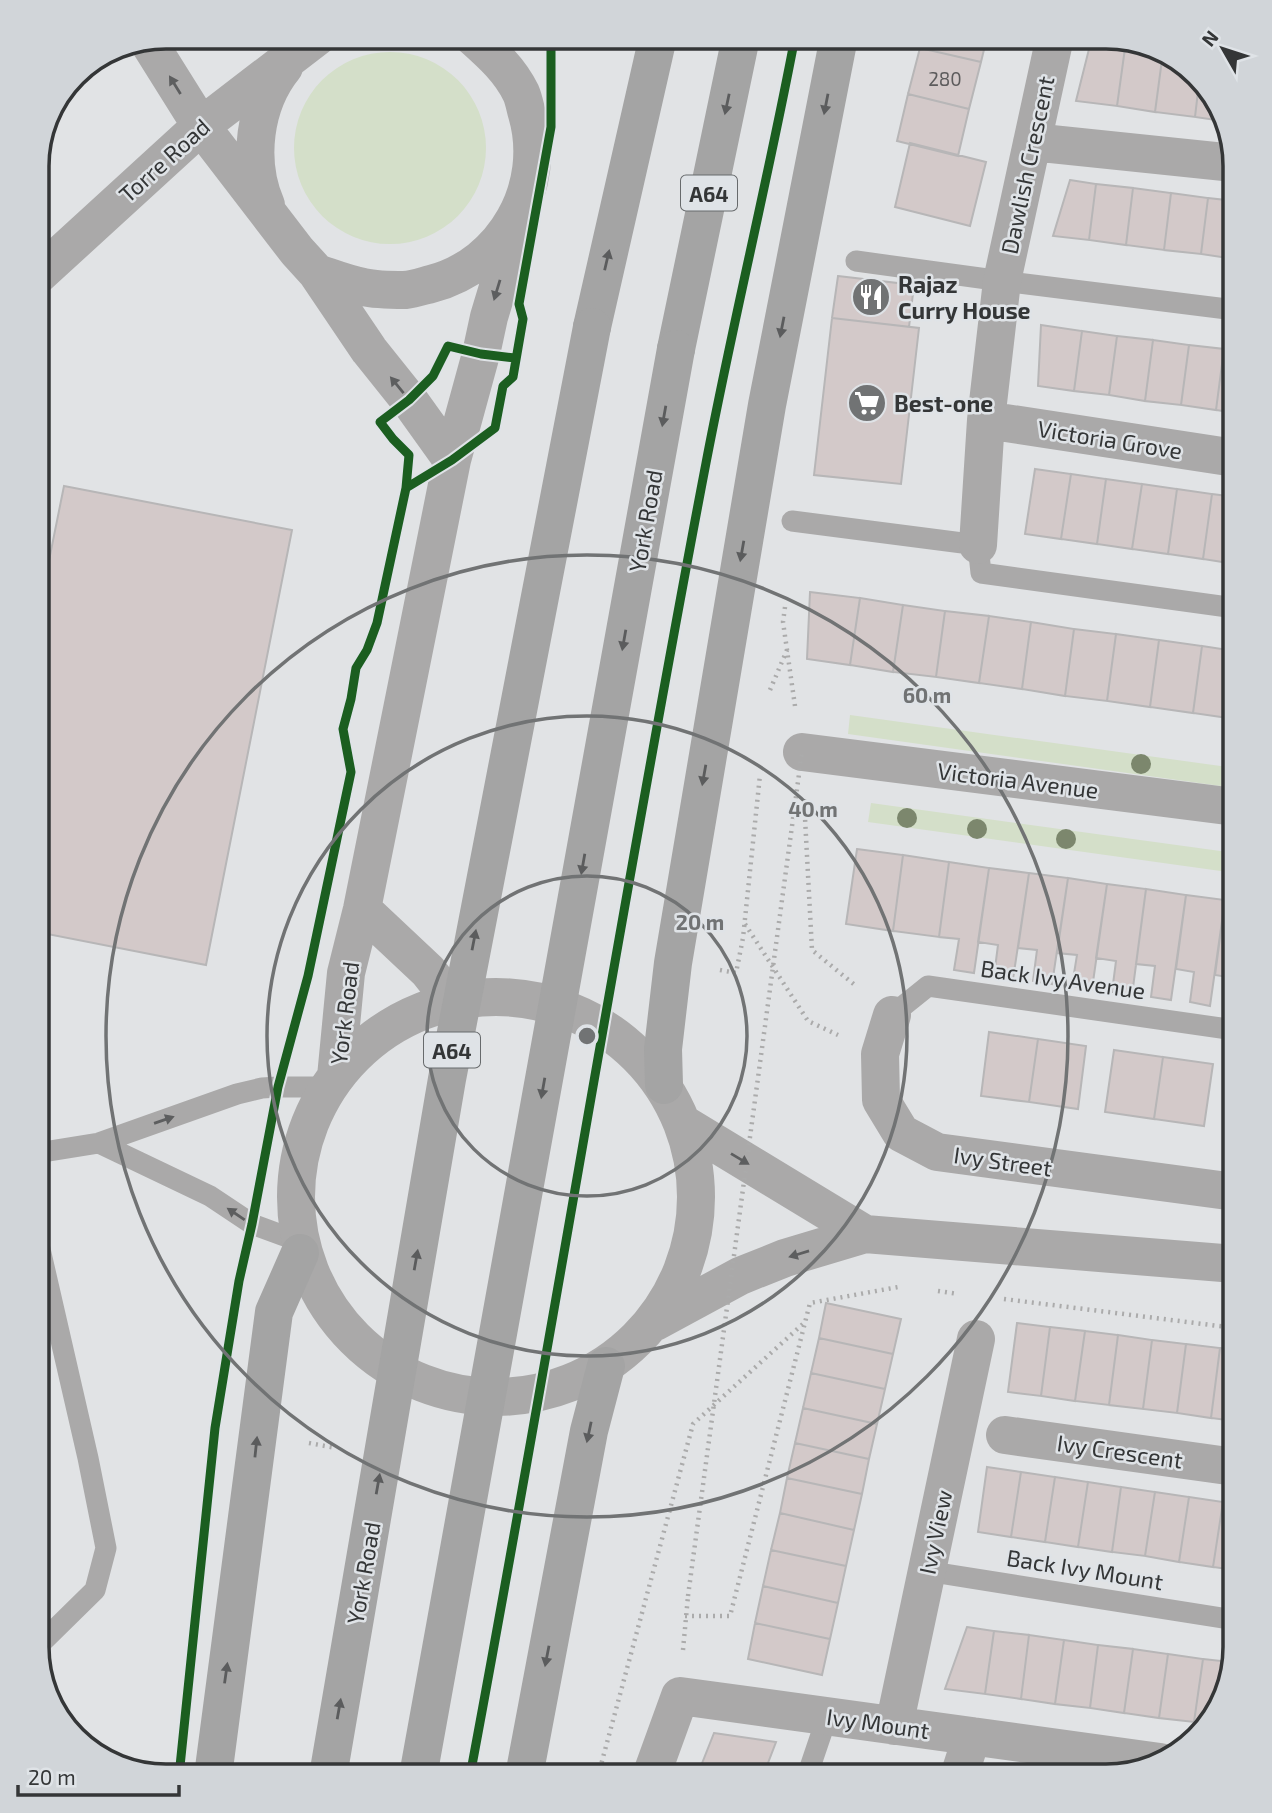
<svg xmlns="http://www.w3.org/2000/svg" width="1272" height="1813" font-family="'Exo 2',sans-serif">
<style>
.green{fill:#d4dfc9}
.building{fill:#d3c9c9;stroke:#b7b6b7;stroke-width:2}
.lines{fill:none;stroke-linecap:round;stroke-linejoin:round}
.path{stroke:#ababab;stroke-width:4.5;stroke-dasharray:2 5;stroke-linecap:butt}
.service{stroke:#aaa9a9;stroke-width:21}
.minor{stroke:#aaa9a9;stroke-width:38}
.tertiary{stroke:#aaa9a9;stroke-width:38}
.trunk{stroke:#a4a4a4;stroke-width:38}
.path-bridge{stroke:#ababab;stroke-width:4.5;stroke-dasharray:2 5;stroke-linecap:butt}
.trunk-bridge{stroke:#a4a4a4;stroke-width:38}
.cycleway-casing{stroke:#dfe3e7;stroke-width:13}
.cycleway{stroke:#1b5e20;stroke-width:9}
.tree{fill:#7c876d}
.oneway{fill:#5d5e5f}
.oneway2{fill:#5b5c5d}
.ring{fill:none;stroke:#717374;stroke-width:3.5}
.labels{text-anchor:middle;dominant-baseline:central;stroke-width:5;stroke-linejoin:round;paint-order:stroke}
.number-label{font-size:19px;fill:#5c5b5c}
.shield{fill:#dfe3e7;stroke:#676a6c;stroke-width:2}
.shield-label{font-size:21px;font-weight:bold;fill:#343637}
.street-label{font-size:23px;fill:#343637;stroke:#dfe3e7}
.poi-label{font-size:23px;font-weight:bold;fill:#343637;stroke:#dfe3e7;text-anchor:start}
.rim{fill:none;stroke:#343637;stroke-width:3.5}
.centre{fill:#717374;stroke:#dfe3e7;stroke-width:3.5}
.ring-label{font-size:21px;text-anchor:middle;font-weight:bold;fill:#717374;stroke:#dfe3e7;stroke-width:5;stroke-linejoin:round;paint-order:stroke}
</style>
<rect width="100%" height="100%" fill="#e1e3e5"/>
<path class="green" d="M294 148a96 96 0 1 1 192 0a96 96 0 1 1-192 0Z
M850 715 1235 768V788L848 734Z
M871 803 1235 853V873L868 822Z"/>
<path class="building" d="M923 37H987L981 62 920 48Z
M1092 37 1126 41 1117 106 1076 101Z
M1126 41 1163 52 1155 112 1117 106Z
M920 48 981 62 969 109 908 94Z
M1163 52 1171 54 1199 83 1195 117 1155 112Z
M1199 83 1218 101 1223 121 1195 117Z
M908 94 969 109 958 156 897 141Z
M910 143 986 162 970 226 895 207Z
M1070 180 1096 184 1089 240 1053 236Z
M1096 184 1133 188 1126 245 1089 240Z
M1133 188 1171 193 1164 250 1126 245Z
M1171 193 1208 198 1201 254 1164 250Z
M1208 198 1235 201V259L1201 254Z
M838 276 914 285 909 327 832 318Z
M832 318 919 328 901 484 814 475Z
M1041 325 1082 331 1074 391 1038 386Z
M1082 331 1117 336 1109 395 1074 391Z
M1117 336 1153 340 1145 401 1109 395Z
M1153 340 1189 345 1181 405 1145 401Z
M1189 345 1224 349 1216 410 1181 405Z
M1224 349 1235 351V413L1216 410Z
M1035 469 1071 474 1061 539 1025 534Z
M1071 474 1106 479 1097 544 1061 539Z
M1106 479 1142 484 1132 549 1097 544Z
M1142 484 1177 489 1168 554 1132 549Z
M64 486 292 530 206 965 37 932V620Z
M1177 489 1212 494 1203 559 1168 554Z
M1212 494 1235 497V564L1203 559Z
M810 592 860 598 850 665 807 659Z
M860 598 903 605 893 672 850 665Z
M903 605 945 611 936 677 893 672Z
M945 611 989 616 979 683 936 677Z
M989 616 1031 622 1022 689 979 683Z
M1031 622 1074 629 1065 696 1022 689Z
M1074 629 1116 634 1107 701 1065 696Z
M1116 634 1159 640 1150 707 1107 701Z
M1159 640 1202 646 1193 713 1150 707Z
M1202 646 1235 651V719L1193 713Z
M857 849 903 855 893 931 846 924Z
M903 855 949 862 939 937 893 931Z
M949 862 989 868 974 973 954 970 959 939 939 937Z
M989 868 1029 873 1013 979 994 976 998 945 978 942Z
M1029 873 1068 878 1052 984 1033 981 1037 950 1018 948Z
M1068 878 1107 884 1092 989 1072 986 1077 955 1057 953Z
M1107 884 1146 889 1132 995 1112 992 1116 961 1096 958Z
M1146 889 1186 895 1171 1000 1151 997 1155 966 1136 964Z
M1186 895 1225 900 1210 1006 1190 1002 1194 972 1176 969Z
M1225 900 1235 901V1009L1229 1008 1234 978 1215 975Z
M989 1032 1038 1039 1029 1102 981 1096Z
M1038 1039 1086 1046 1078 1109 1029 1102Z
M1114 1050 1163 1057 1154 1119 1105 1112Z
M1163 1057 1213 1064 1204 1126 1154 1119Z
M826 1303 901 1319 893 1354 819 1338Z
M1017 1323 1050 1327 1041 1396 1008 1392Z
M1050 1327 1085 1331 1075 1401 1041 1396Z
M1085 1331 1118 1335 1109 1405 1075 1401Z
M1118 1335 1152 1340 1143 1409 1109 1405Z
M819 1338 893 1354 885 1389 811 1373Z
M1152 1340 1186 1344 1177 1413 1143 1409Z
M1186 1344 1220 1348 1211 1418 1177 1413Z
M1220 1348 1235 1350V1421L1211 1418Z
M811 1373 885 1389 877 1424 803 1408Z
M803 1408 877 1424 869 1459 795 1443Z
M795 1443 869 1459 862 1494 787 1478Z
M987 1467 1021 1472 1011 1537 978 1532Z
M1021 1472 1055 1477 1045 1542 1011 1537Z
M1055 1477 1088 1482 1078 1547 1045 1542Z
M787 1478 862 1494 854 1530 780 1513Z
M1088 1482 1121 1487 1112 1552 1078 1547Z
M1121 1487 1155 1492 1145 1556 1112 1552Z
M1155 1492 1189 1497 1179 1562 1145 1556Z
M1189 1497 1223 1502 1213 1567 1179 1562Z
M1223 1502 1235 1504V1570L1213 1567Z
M780 1513 854 1530 846 1566 771 1550Z
M771 1550 846 1566 838 1603 763 1586Z
M763 1586 838 1603 830 1639 755 1623Z
M755 1623 830 1639 822 1675 748 1659Z
M967 1627 994 1631 985 1694 945 1689Z
M994 1631 1029 1635 1021 1699 985 1694Z
M1029 1635 1064 1640 1055 1704 1021 1699Z
M1064 1640 1098 1645 1090 1708 1055 1704Z
M1098 1645 1133 1649 1124 1713 1090 1708Z
M1133 1649 1168 1654 1159 1718 1124 1713Z
M1168 1654 1203 1659 1194 1722 1159 1718Z
M1203 1659 1231 1662 1218 1711 1206 1724 1194 1722Z
M714 1733 776 1742 763 1776H727L701 1766Z
M701 1766 727 1776H697Z
M870 1766 932 1775 867 1776Z"/>
<g class="lines">
<path class="path" d="M785 607 783 622 795 706
M770 690 787 650
M804 799 812 950 856 986
M745 924 808 1021 838 1035
M720 970 736 973 743 938 760 775
M938 1291 958 1294
M1004 1299 1235 1328
M309 1443 336 1448
M685 1616H730L810 1303 898 1287
M683 1650 688 1596
M598 1776 693 1424 805 1322"/>
<path class="service" d="M856 261 1002 281 1235 310
M792 521 978 545 981 573 1235 608
M892 1015 928 986 1235 1030
M99 1143 210 1196 252 1224 298 1241
M37 1153 99 1143 237 1094 262 1088 278 1087H329
M37 1236 88 1458 106 1548 95 1590 37 1647
M926 1571 1235 1620
M807 1776 827 1717"/>
<path class="minor" d="M1032 142 1234 163
M986 420 1235 458
M978 545 986 420 1002 281 1055 37
M802 752 1235 807
M892 1015 880 1054 881 1100 901 1133 937 1152 1235 1192
M1005 1435 1235 1467
M894 1726 976 1339
M651 1776 680 1696 1160 1762
M959 1776 972 1736"/>
<path class="tertiary" d="M149 43 201 126 297 251 317 273 369 350 409 400 452 460
M266 205C247 161 254 104 284 67
M317 273C332 278 347 284 363 287 376 290 392 290 405 290 414 289 423 286 431 284 505 265 548 186 527 114 525 107 524 100 521 93 510 70 492 54 473 37
M37 276 201 126 317 37
M362 909 428 971 451 1000
M296 1197a200 200 0 1 1 400 0a200 200 0 1 1-400 0Z
M336 1077 346 973 362 909 452 460 481 354 489 317 524 201
M682 1123 865 1234
M655 1322 740 1276 785 1258 865 1234 1235 1264"/>
<path class="trunk" d="M592 327 658 37
M676 349 741 37
M664 1085 663 1049 673 963 767 405 839 37
M213 1776 274 1312 300 1253
M524 1776 589 1431 606 1366"/>
<path class="path-bridge" d="M688 1596 802 752"/>
<path class="trunk-bridge" d="M328 1776 447 1079 592 327
M418 1776 676 349"/>
<defs>
<path id="cycleway" d="M406 488 452 460 495 428 503 386 513 377 523 319 519 304 551 127V47L554 37
M179 1776 215 1428 239 1281 252 1224 278 1087 308 976 351 772 343 729 351 699 356 668 367 650 377 623 406 488 409 455 393 439 380 422 409 400 433 376 448 346 481 354 515 358
M470 1776C552 1339 622 900 706 463 733 321 768 180 795 37"/>
</defs>
<use href="#cycleway" class="cycleway-casing"/>
<use href="#cycleway" class="cycleway"/>
</g>
<g class="tree">
<circle cx="1141" cy="764" r="10"/>
<circle cx="907" cy="818" r="10"/>
<circle cx="977" cy="829" r="10"/>
<circle cx="1066" cy="839" r="10"/>
</g>
<defs><path id="oneway-solid" d="M-6-.8H1V-3.2L6.5 0L1 3.2V.8H-6Z" transform="scale(1.75)"/></defs>
<g class="oneway">
<use href="#oneway-solid" transform="translate(175 85) rotate(-122)"/>
<use href="#oneway-solid" transform="translate(497 290) rotate(107)"/>
<use href="#oneway-solid" transform="translate(397 385) rotate(-129)"/>
<use href="#oneway-solid" transform="translate(164 1120) rotate(-19)"/>
<use href="#oneway-solid" transform="translate(740 1159) rotate(31)"/>
<use href="#oneway-solid" transform="translate(236 1214) rotate(-146)"/>
<use href="#oneway-solid" transform="translate(799 1254) rotate(163)"/>
</g>
<g class="oneway2">
<use href="#oneway-solid" transform="translate(727 104) rotate(102)"/>
<use href="#oneway-solid" transform="translate(826 104) rotate(101)"/>
<use href="#oneway-solid" transform="translate(607 260) rotate(-77)"/>
<use href="#oneway-solid" transform="translate(782 327) rotate(101)"/>
<use href="#oneway-solid" transform="translate(664 416) rotate(100)"/>
<use href="#oneway-solid" transform="translate(742 551) rotate(100)"/>
<use href="#oneway-solid" transform="translate(624 640) rotate(100)"/>
<use href="#oneway-solid" transform="translate(704 775) rotate(100)"/>
<use href="#oneway-solid" transform="translate(583 864) rotate(100)"/>
<use href="#oneway-solid" transform="translate(474 940) rotate(-79)"/>
<use href="#oneway-solid" transform="translate(543 1088) rotate(100)"/>
<use href="#oneway-solid" transform="translate(416 1260) rotate(-80)"/>
<use href="#oneway-solid" transform="translate(589 1432) rotate(102)"/>
<use href="#oneway-solid" transform="translate(256 1447) rotate(-84)"/>
<use href="#oneway-solid" transform="translate(378 1484) rotate(-80)"/>
<use href="#oneway-solid" transform="translate(547 1656) rotate(101)"/>
<use href="#oneway-solid" transform="translate(226 1673) rotate(-82)"/>
<use href="#oneway-solid" transform="translate(339 1709) rotate(-80)"/>
</g>
<g class="ring">
<circle cx="587" cy="1036" r="160"/>
<circle cx="587" cy="1036" r="320"/>
<circle cx="587" cy="1036" r="481"/>
</g>
<defs>
<symbol id="restaurant-disc" viewBox="-11 -11 22 22"><circle r="9.5" fill="#717374" stroke="#dfe3e7"/><path d="M-5-6h1v4h1v-4h1v4h1v-4h1v5L-1.5 .5V6h-2V.5L-5-1ZM5-6V6H3V1.5H1.5Q1.5-4 5-6Z" fill="#fff"/></symbol>
<symbol id="supermarket-disc" viewBox="-11 -11 22 22"><circle r="9.5" fill="#717374" stroke="#dfe3e7"/><path d="M-6-5.5h2.5l.6 2H6L4.5 2H-2.5L-4.4-4H-6ZM-1.5 3.2a1.3 1.3 0 1 0 .1 0ZM3 3.2a1.3 1.3 0 1 0 .1 0Z" fill="#fff"/></symbol>
</defs>
<g fill-rule="evenodd">
<use href="#restaurant-disc" x="849" y="275" width="44" height="44"/>
<use href="#supermarket-disc" x="845" y="381" width="44" height="44"/>
</g>
<g class="labels">
<g class="number-label">
<text x="945" y="78">280</text>
</g>
<g class="shield">
<rect x="681" y="175.5" width="56" height="35" rx="5"/>
<rect x="424" y="1032.5" width="56" height="35" rx="5"/>
</g>
<g class="shield-label">
<text x="709" y="193">A64</text>
<text x="452" y="1050">A64</text>
</g>
<g class="street-label">
<text transform="translate(164 160) rotate(-42)">Torre Road</text>
<text transform="translate(1027 165) rotate(-78)">Dawlish Crescent</text>
<text transform="translate(1110 439) rotate(9)">Victoria Grove</text>
<text transform="translate(645 521) rotate(-80)">York Road</text>
<text transform="translate(1018 780) rotate(7)">Victoria Avenue</text>
<text transform="translate(1063 979) rotate(8)">Back Ivy Avenue</text>
<text transform="translate(344 1013) rotate(-83)">York Road</text>
<text transform="translate(1003 1161) rotate(8)">Ivy Street</text>
<text transform="translate(1120 1451) rotate(8)">Ivy Crescent</text>
<text transform="translate(935 1532) rotate(-78)">Ivy View</text>
<text transform="translate(1085 1569) rotate(9)">Back Ivy Mount</text>
<text transform="translate(363 1573) rotate(-80)">York Road</text>
<text transform="translate(878 1723) rotate(8)">Ivy Mount</text>
</g>
<g class="poi-label">
<text x="898" y="284">Rajaz<tspan x="898" dy="26">Curry House</tspan></text>
<text x="894" y="403">Best-one</text>
</g>
</g>
<path d="M0 0H1272V1813H0ZM166 49H1106A117 117 0 0 1 1223 166V1647A117 117 0 0 1 1106 1764H166A117 117 0 0 1 49 1647V166A117 117 0 0 1 166 49Z" fill="#d1d5d9" fill-rule="evenodd"/>
<path class="rim" d="M166 49H1106A117 117 0 0 1 1223 166V1647A117 117 0 0 1 1106 1764H166A117 117 0 0 1 49 1647V166A117 117 0 0 1 166 49Z"/>
<circle cx="587" cy="1036" r="10" class="centre"/>
<g class="ring-label">
<text x="927" y="703">60 m</text>
<text x="813" y="817">40 m</text>
<text x="700" y="930">20 m</text>
</g>
<g transform="translate(1223 49) rotate(309)" stroke="#dfe3e7" stroke-width="5" paint-order="stroke">
<path d="M0-5L12 26L0 18L-12 26Z" fill="#343637"/>
<text y="-10" font-size="19" font-weight="bold" text-anchor="middle" fill="#343637">N</text>
</g>
<path d="M18 1785v10h161v-10" fill="none" stroke="#343637" stroke-width="3.5"/>
<text x="28" y="1785" font-size="21" fill="#343637" stroke="#dfe3e7" stroke-width="5" paint-order="stroke">20 m</text>
</svg>
